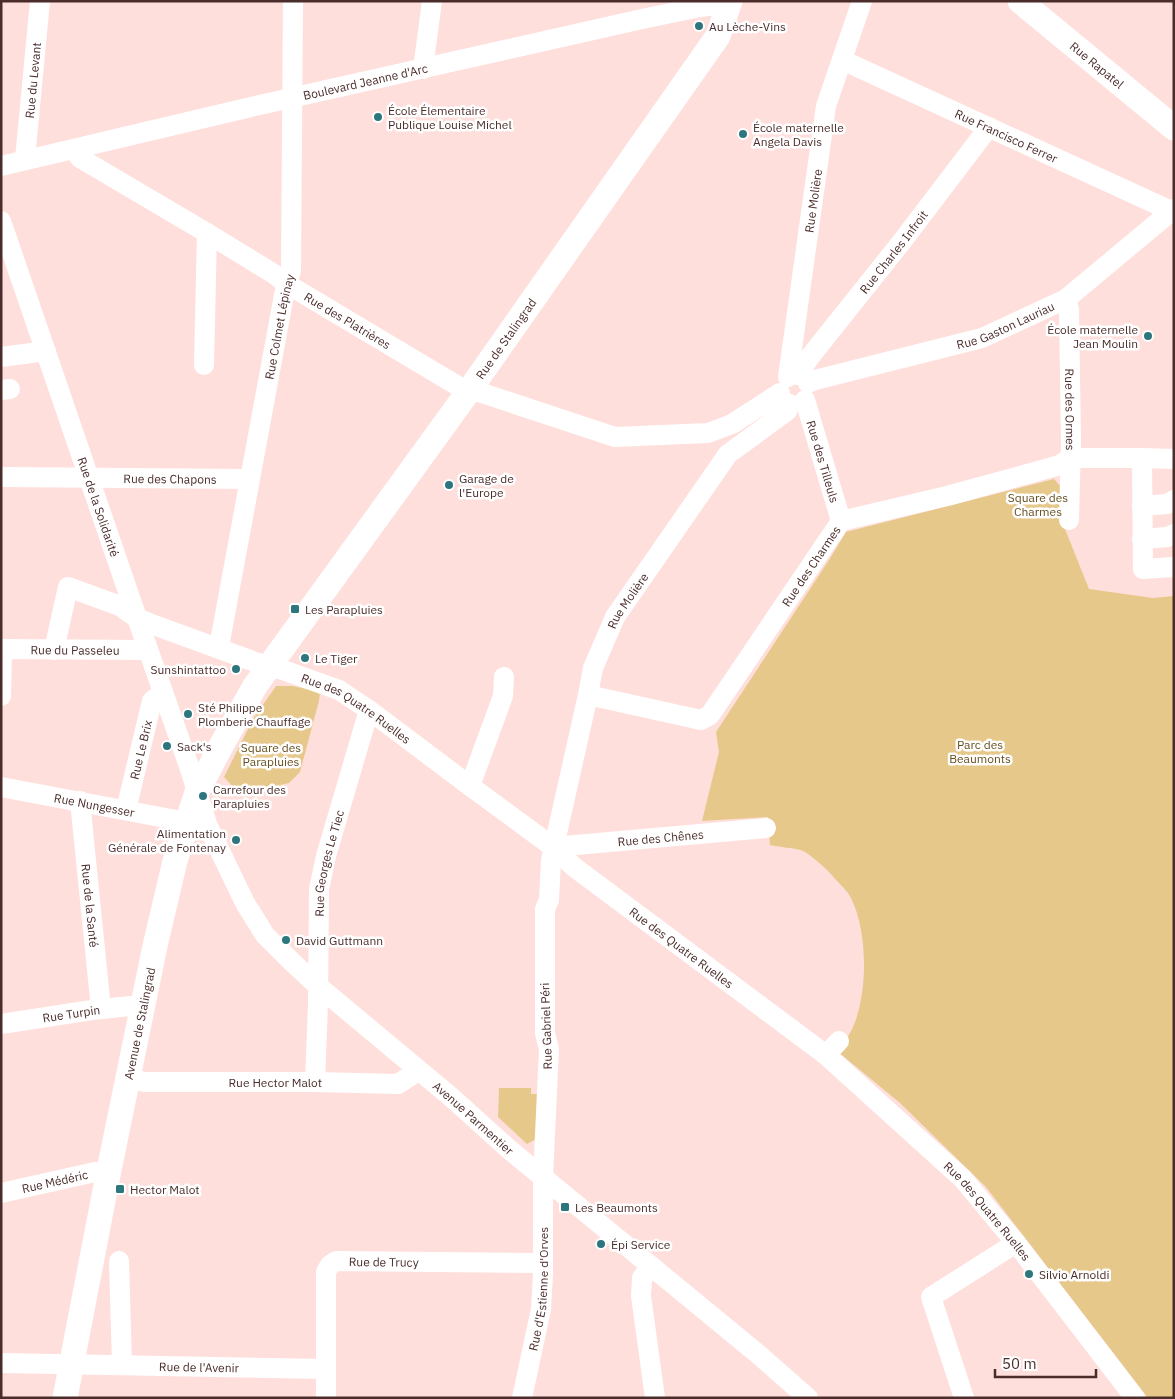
<svg xmlns="http://www.w3.org/2000/svg" width="1175" height="1399" font-family="'IBM Plex Sans',sans-serif">
<style>
.green{fill:#e7c88b}
.lines{fill:none;stroke-linecap:round;stroke-linejoin:round}
.minor{stroke:#fff;stroke-width:20}
.major{stroke:#fff;stroke-width:25}
.poi-dot{fill:#2d767d;stroke:#fff;stroke-width:2}
.labels{text-anchor:middle;dominant-baseline:central;stroke-width:5;stroke-linejoin:round;paint-order:stroke}
.poi-label{font-size:12px;fill:#4a2d2b;stroke:#fff;text-anchor:start}
.street-label{font-size:12px;fill:#4a2d2b;stroke:#fff}
.park-label{font-size:12px;fill:#654e1e;stroke:#fff}
</style>
<rect width="100%" height="100%" fill="#ffdfdc"/>
<path class="green" d="M1054 479 1060 486 1065 529 1089 589 1153 598 1174 596V1398H1148L986 1187 900 1103 837 1051C841 1045 847 1039 850 1033 869 999 869 926 848 893 843 886 835 880 830 873 824 867 811 855 803 851 796 848 778 847 770 845L768 817 702 821 719 752 716 732 829 560 846 532Z
M276 686H293L320 692 319 701 300 772 289 783 255 791 254 785 236 790 224 777 253 719Z
M499 1088H531V1094H538V1138L527 1144 498 1117Z"/>
<g class="lines">
<g class="minor">
<path id="s1" d="M842 60 1171 211"/>
<path d="M423 69 432 1"/>
<path id="s2" d="M74 149 80 158 207 233 274 274 287 284 468 392H479L615 437 708 433 732 424 780 393"/>
<path id="s3" d="M25 159 40 1"/>
<path id="s4" d="M1 166 251 107 642 19 700 7 730 3"/>
<path id="s5" d="M1 221 137 618 190 769 207 824 245 903 265 935 292 962 318 986 451 1097 511 1151 758 1354 808 1398"/>
<path id="s6" d="M1066 299 1069 310 1071 441 1069 520"/>
<path d="M1 357 46 351"/>
<path d="M204 365 207 233"/>
<path id="s7" d="M798 375 809 358 903 240 989 127"/>
<path id="s8" d="M788 377 826 106 862 1"/>
<path id="s9" d="M808 383 815 380 982 338 1066 299 1174 209"/>
<path d="M1 390 10 389"/>
<path id="s10" d="M805 400 841 521"/>
<path d="M1142 458 1143 569 1174 567"/>
<path id="s11" d="M1 477 249 479"/>
<path d="M1142 506 1167 504 1174 500"/>
<path d="M1142 539 1167 537 1174 534"/>
<path id="s12" d="M219 647 284 295 291 270 293 1"/>
<path id="s13" d="M1 649 148 650"/>
<path id="s14" d="M54 650 68 587 120 606 137 618 154 625 258 663 283 670 339 690 369 710 470 786 553 847 574 867 826 1055 963 1179 1016 1243 1135 1398"/>
<path id="s15" d="M588 695 701 720 710 715 841 521 947 496 1060 465 1070 458H1142L1174 459"/>
<path d="M1 696 2 649"/>
<path d="M470 786 503 696 504 677"/>
<path id="s16" d="M1 787 187 822"/>
<path id="s17" d="M80 801 101 1009"/>
<path id="s18" d="M126 810 152 701 163 692"/>
<path id="s19" d="M553 847 766 828"/>
<path id="s20" d="M1 1024 92 1010 130 1006 142 1008"/>
<path d="M826 1055 839 1041"/>
<path id="s21" d="M128 1077 144 1082H315L398 1084 418 1071"/>
<path id="s22" d="M315 1082 318 1004 319 889 326 856 369 710"/>
<path id="s23" d="M1 1193 95 1172 108 1175"/>
<path d="M119 1261 122 1365"/>
<path d="M651 1266 642 1278 641 1296 655 1398"/>
<path id="s24" d="M1 1363 326 1369"/>
<path id="s25" d="M326 1398V1272L330 1265 336 1261 543 1263"/>
<path id="s26" d="M522 1398 541 1309 543 1274V1177L549 1049 545 1033V909L549 900 551 860 588 695 593 668 615 617 728 454 787 411 790 404"/>
<path d="M964 1398 931 1297 1016 1243"/>
</g>
<g class="major">
<path id="s27" d="M1020 1 1174 128"/>
<path id="s28" d="M65 1398 108 1175 155 946 175 861 197 792 221 746 255 686 468 392 718 36 730 1"/>
</g>
</g>
<g class="poi-dot">
<circle cx="699" cy="26" r="5"/>
<circle cx="378" cy="117" r="5"/>
<circle cx="743" cy="134" r="5"/>
<circle cx="1148" cy="336" r="5"/>
<circle cx="449" cy="485" r="5"/>
<rect x="290" y="604" width="10" height="10" rx="2.5"/>
<circle cx="305" cy="658" r="5"/>
<circle cx="236" cy="669" r="5"/>
<circle cx="188" cy="714" r="5"/>
<circle cx="167" cy="746" r="5"/>
<circle cx="203" cy="796" r="5"/>
<circle cx="236" cy="840" r="5"/>
<circle cx="286" cy="940" r="5"/>
<rect x="115" y="1184" width="10" height="10" rx="2.5"/>
<rect x="560" y="1202" width="10" height="10" rx="2.5"/>
<circle cx="601" cy="1244" r="5"/>
<circle cx="1029" cy="1274" r="5"/>
</g>
<g class="labels">
<g class="poi-label">
<text x="709" y="26">Au Lèche-Vins</text>
<text x="388" y="110">École Élementaire<tspan x="388" dy="14">Publique Louise Michel</tspan></text>
<text x="753" y="127">École maternelle<tspan x="753" dy="14">Angela Davis</tspan></text>
<text x="1138" y="329" text-anchor="end">École maternelle<tspan x="1138" dy="14">Jean Moulin</tspan></text>
<text x="459" y="478">Garage de<tspan x="459" dy="14">l'Europe</tspan></text>
<text x="305" y="609">Les Parapluies</text>
<text x="315" y="658">Le Tiger</text>
<text x="226" y="669" text-anchor="end">Sunshintattoo</text>
<text x="198" y="707">Sté Philippe<tspan x="198" dy="14">Plomberie Chauffage</tspan></text>
<text x="177" y="746">Sack's</text>
<text x="213" y="789">Carrefour des<tspan x="213" dy="14">Parapluies</tspan></text>
<text x="226" y="833" text-anchor="end">Alimentation<tspan x="226" dy="14">Générale de Fontenay</tspan></text>
<text x="296" y="940">David Guttmann</text>
<text x="130" y="1189">Hector Malot</text>
<text x="575" y="1207">Les Beaumonts</text>
<text x="611" y="1244">Épi Service</text>
<text x="1039" y="1274">Silvio Arnoldi</text>
</g>
<g class="street-label">
<text stroke="none"><textPath href="#s27" startOffset="100">Rue Rapatel</textPath></text>
<text stroke="none"><textPath href="#s3" startOffset="79">Rue du Levant</textPath></text>
<text stroke="none"><textPath href="#s4" startOffset="374">Boulevard Jeanne d'Arc</textPath></text>
<text stroke="none"><textPath href="#s1" startOffset="181">Rue Francisco Ferrer</textPath></text>
<text stroke="none"><textPath href="#s8" startOffset="178">Rue Molière</textPath></text>
<text stroke="none"><textPath href="#s7" startOffset="156">Rue Charles Infroit</textPath></text>
<text stroke="none"><textPath href="#s2" startOffset="324">Rue des Platrières</textPath></text>
<text stroke="none"><textPath href="#s9" startOffset="206">Rue Gaston Lauriau</textPath></text>
<text stroke="none"><textPath href="#s12" startOffset="326">Rue Colmet Lépinay</textPath></text>
<text stroke="none"><textPath href="#s28" startOffset="1170">Rue de Stalingrad</textPath></text>
<text stroke="none"><textPath href="#s6" startOffset="111">Rue des Ormes</textPath></text>
<text stroke="none"><textPath href="#s10" startOffset="64">Rue des Tilleuls</textPath></text>
<text stroke="none"><textPath href="#s11" startOffset="169">Rue des Chapons</textPath></text>
<text stroke="none"><textPath href="#s5" startOffset="302">Rue de la Solidarité</textPath></text>
<text stroke="none"><textPath href="#s15" startOffset="306">Rue des Charmes</textPath></text>
<text stroke="none"><textPath href="#s26" startOffset="814">Rue Molière</textPath></text>
<text stroke="none"><textPath href="#s13" startOffset="74">Rue du Passeleu</textPath></text>
<text stroke="none"><textPath href="#s14" startOffset="379">Rue des Quatre Ruelles</textPath></text>
<text stroke="none"><textPath href="#s18" startOffset="62">Rue Le Brix</textPath></text>
<text stroke="none"><textPath href="#s16" startOffset="95">Rue Nungesser</textPath></text>
<text stroke="none"><textPath href="#s19" startOffset="108">Rue des Chênes</textPath></text>
<text stroke="none"><textPath href="#s22" startOffset="220">Rue Georges Le Tiec</textPath></text>
<text stroke="none"><textPath href="#s17" startOffset="105">Rue de la Santé</textPath></text>
<text stroke="none"><textPath href="#s14" startOffset="784">Rue des Quatre Ruelles</textPath></text>
<text stroke="none"><textPath href="#s20" startOffset="71">Rue Turpin</textPath></text>
<text stroke="none"><textPath href="#s28" startOffset="382">Avenue de Stalingrad</textPath></text>
<text transform="translate(546 1026) rotate(-92)">Rue Gabriel Péri</text>
<text stroke="none"><textPath href="#s21" startOffset="148">Rue Hector Malot</textPath></text>
<text stroke="none"><textPath href="#s5" startOffset="1040">Avenue Parmentier</textPath></text>
<text stroke="none"><textPath href="#s23" startOffset="55">Rue Médéric</textPath></text>
<text stroke="none"><textPath href="#s14" startOffset="1189">Rue des Quatre Ruelles</textPath></text>
<text stroke="none"><textPath href="#s25" startOffset="189">Rue de Trucy</textPath></text>
<text stroke="none"><textPath href="#s26" startOffset="111">Rue d'Estienne d'Orves</textPath></text>
<text stroke="none"><textPath href="#s24" startOffset="198">Rue de l'Avenir</textPath></text>
</g>
<g class="park-label">
<text x="1038" y="497">Square des<tspan x="1038" dy="14">Charmes</tspan></text>
<text x="980" y="744">Parc des<tspan x="980" dy="14">Beaumonts</tspan></text>
<text x="271" y="747">Square des<tspan x="271" dy="14">Parapluies</tspan></text>
</g>
</g>
<rect width="1175" height="1399" fill="none" stroke="#4a2d2b" stroke-width="5"/>
<path d="M995 1369v8h101v-8" fill="none" stroke="#4a2d2b" stroke-width="2.5"/>
<text x="1002" y="1369" font-size="15" fill="#4a2d2b" stroke="#ffffff" stroke-width="4" paint-order="stroke">50 m</text>
</svg>
